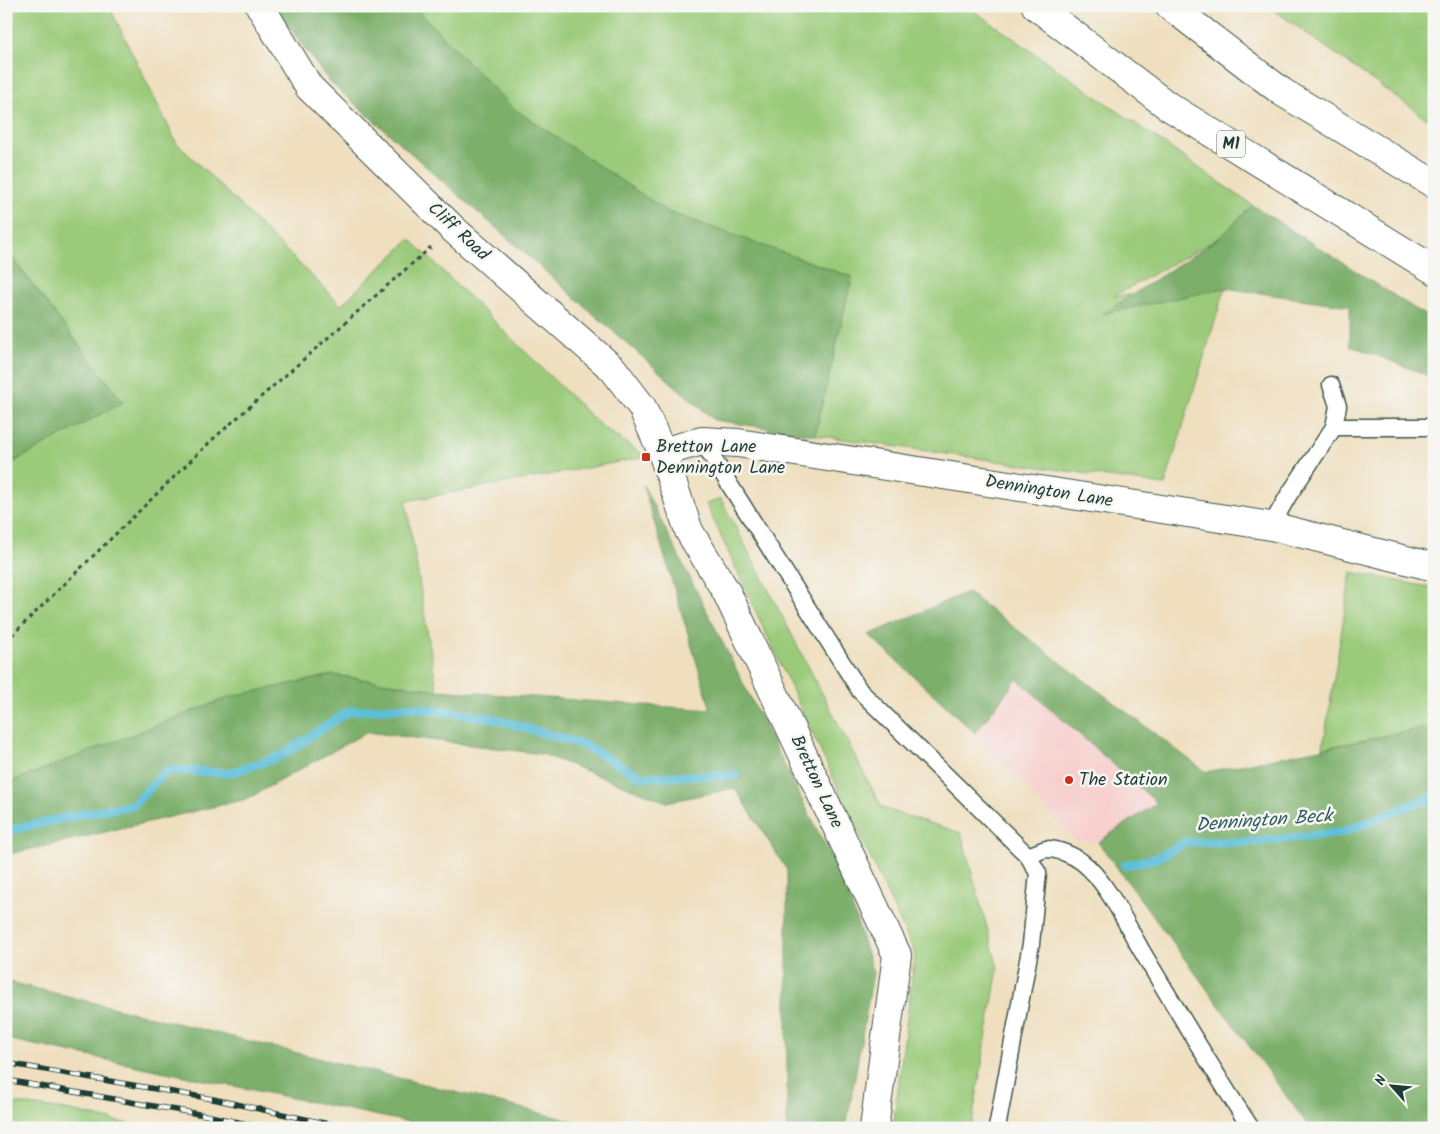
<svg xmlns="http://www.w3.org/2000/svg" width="1440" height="1134" font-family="Kalam,sans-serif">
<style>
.built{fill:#f7d0ce}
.green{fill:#9bcb7a;stroke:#5d8457}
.forest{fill:#7caf6a;stroke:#4e764f}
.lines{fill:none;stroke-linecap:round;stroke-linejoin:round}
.stream{stroke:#5bbfd9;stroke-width:9}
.lane-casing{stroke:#3e5549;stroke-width:19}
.street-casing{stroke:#3e5549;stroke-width:30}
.secondary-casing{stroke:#3e5549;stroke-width:30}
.highway-casing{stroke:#3e5549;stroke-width:30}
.path{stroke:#3e5549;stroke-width:3;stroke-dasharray:4 4;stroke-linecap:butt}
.lane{stroke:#fff;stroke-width:16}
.street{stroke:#fff;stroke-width:28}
.secondary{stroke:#fff;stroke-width:28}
.highway{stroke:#fff;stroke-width:28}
.rail-casing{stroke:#1f3d34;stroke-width:5.5}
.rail{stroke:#f6f6f2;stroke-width:4;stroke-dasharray:11;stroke-linecap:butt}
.poi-dot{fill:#c8321e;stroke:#f6f6f2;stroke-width:2}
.labels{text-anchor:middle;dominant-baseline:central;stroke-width:5;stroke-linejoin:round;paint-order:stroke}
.shield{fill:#f6f6f2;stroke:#60746d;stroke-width:1}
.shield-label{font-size:16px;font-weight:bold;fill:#1f3d34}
.street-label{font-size:18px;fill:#1f3d34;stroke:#f6f6f2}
.poi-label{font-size:18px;fill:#1f3d34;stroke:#f6f6f2;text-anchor:start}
.water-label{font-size:19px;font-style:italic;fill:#2e5e5d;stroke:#f6f6f2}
</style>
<rect width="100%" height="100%" fill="#f6f6f2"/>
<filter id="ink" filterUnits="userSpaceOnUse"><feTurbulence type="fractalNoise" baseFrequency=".02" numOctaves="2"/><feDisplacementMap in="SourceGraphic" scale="10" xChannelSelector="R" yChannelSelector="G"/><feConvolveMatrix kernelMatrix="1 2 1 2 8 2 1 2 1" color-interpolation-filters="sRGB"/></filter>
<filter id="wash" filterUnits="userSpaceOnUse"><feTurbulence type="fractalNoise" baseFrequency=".0096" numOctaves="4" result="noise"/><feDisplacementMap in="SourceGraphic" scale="20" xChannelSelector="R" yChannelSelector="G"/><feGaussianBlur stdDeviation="1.12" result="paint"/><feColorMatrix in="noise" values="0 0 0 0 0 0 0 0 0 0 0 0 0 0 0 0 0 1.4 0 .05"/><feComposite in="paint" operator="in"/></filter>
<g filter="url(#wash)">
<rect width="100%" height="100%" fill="#efdfbf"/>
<path class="built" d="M1017 679 1157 804 1098 842 1075 840 975 733Z"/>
<path class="green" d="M6 6H109L176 142 341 305 410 239 600 425 646 457 406 501 437 690 333 675 229 697 6 784V466L123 402 6 250Z
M413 6H967L1252 205 1222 236 1114 296 1225 288 1165 485 815 435 852 277 668 212 519 115Z
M1268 6H1417L1434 14V124Z
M721 499 882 808 961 833 998 968 971 1128H893L915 954 706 504Z
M1351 572 1434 588V726L1323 748Z
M6 1102 66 1110 147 1128H6Z"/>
<path class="forest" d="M273 6H413L513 108 668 212 852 277 815 435 714 420 329 81Z
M1252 205 1434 321V378L1350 345V306L1225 288 1103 314 1222 236Z
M6 250 123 402 6 466Z
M643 485 846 887 873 973 846 1128H787V870L735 788 667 802 542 754 367 732 247 799 6 855V784L229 697 333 675 437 690 711 710Z
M967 592 1206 772 1434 726V1128H1310L1098 842 1157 803 1017 679 975 733 869 635Z
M6 981 601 1128H437L6 1039Z"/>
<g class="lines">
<path class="stream" d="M6 831 87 813 133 805 167 770 230 773 281 756 349 711 412 707 492 718 584 745 641 777 736 775
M1125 865 1157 858 1186 842H1256L1343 832 1434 796"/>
</g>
</g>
<g filter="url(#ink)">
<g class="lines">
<defs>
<path id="lane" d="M1334 427H1434
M702 441 860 691 1028 856 1038 873 1031 944 997 1128
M1271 526 1288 496 1334 427 1338 406 1331 385
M1028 856C1034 854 1041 850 1046 849 1058 849 1073 855 1082 862 1107 881 1127 926 1143 953 1178 1012 1213 1071 1251 1128"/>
<path id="street" d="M662 452 702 441 738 443 1271 526 1434 567"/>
<path id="secondary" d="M260 6 309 87 452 228 613 369 642 407 662 452 689 531 727 593 897 955 874 1128"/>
<path id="highway" d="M1036 6 1168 106 1434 270
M1170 6 1282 92 1434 184"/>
</defs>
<use href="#lane" class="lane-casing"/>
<use href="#street" class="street-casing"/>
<use href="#secondary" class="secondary-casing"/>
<use href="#highway" class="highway-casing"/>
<path class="path" d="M6 641 212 440 431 247"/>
<use href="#lane" class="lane"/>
<use href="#street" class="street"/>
<use href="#secondary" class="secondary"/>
<use href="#highway" class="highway"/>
<defs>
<path id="rail" d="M6 1063 213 1099 347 1128
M6 1080 210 1116 267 1128"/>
</defs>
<use href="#rail" class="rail-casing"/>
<use href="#rail" class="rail"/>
</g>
</g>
<g class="poi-dot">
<rect x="641" y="452" width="10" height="10" rx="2.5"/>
<circle cx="1069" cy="780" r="5"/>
</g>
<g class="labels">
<rect class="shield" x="1217" y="130.5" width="28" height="27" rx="4"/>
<g class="shield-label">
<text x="1231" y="144">M1</text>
</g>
<g class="street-label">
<text transform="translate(458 232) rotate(43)">Cliff Road</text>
<text transform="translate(1049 492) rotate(9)">Dennington Lane</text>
<text transform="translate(816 782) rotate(65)">Bretton Lane</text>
</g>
<g class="poi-label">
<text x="656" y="447">Bretton Lane<tspan x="656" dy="21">Dennington Lane</tspan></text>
<text x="1079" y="780">The Station</text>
</g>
<g class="water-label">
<text transform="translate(1264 821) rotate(-4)">Dennington Beck</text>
</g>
</g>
<rect width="1440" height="1134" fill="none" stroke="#f6f6f2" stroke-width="25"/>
<g transform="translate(1392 1086) rotate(297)" stroke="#f6f6f2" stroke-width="4" paint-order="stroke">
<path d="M0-4L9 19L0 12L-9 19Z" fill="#1f3d34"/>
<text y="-8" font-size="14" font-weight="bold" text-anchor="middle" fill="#1f3d34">N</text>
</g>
</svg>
